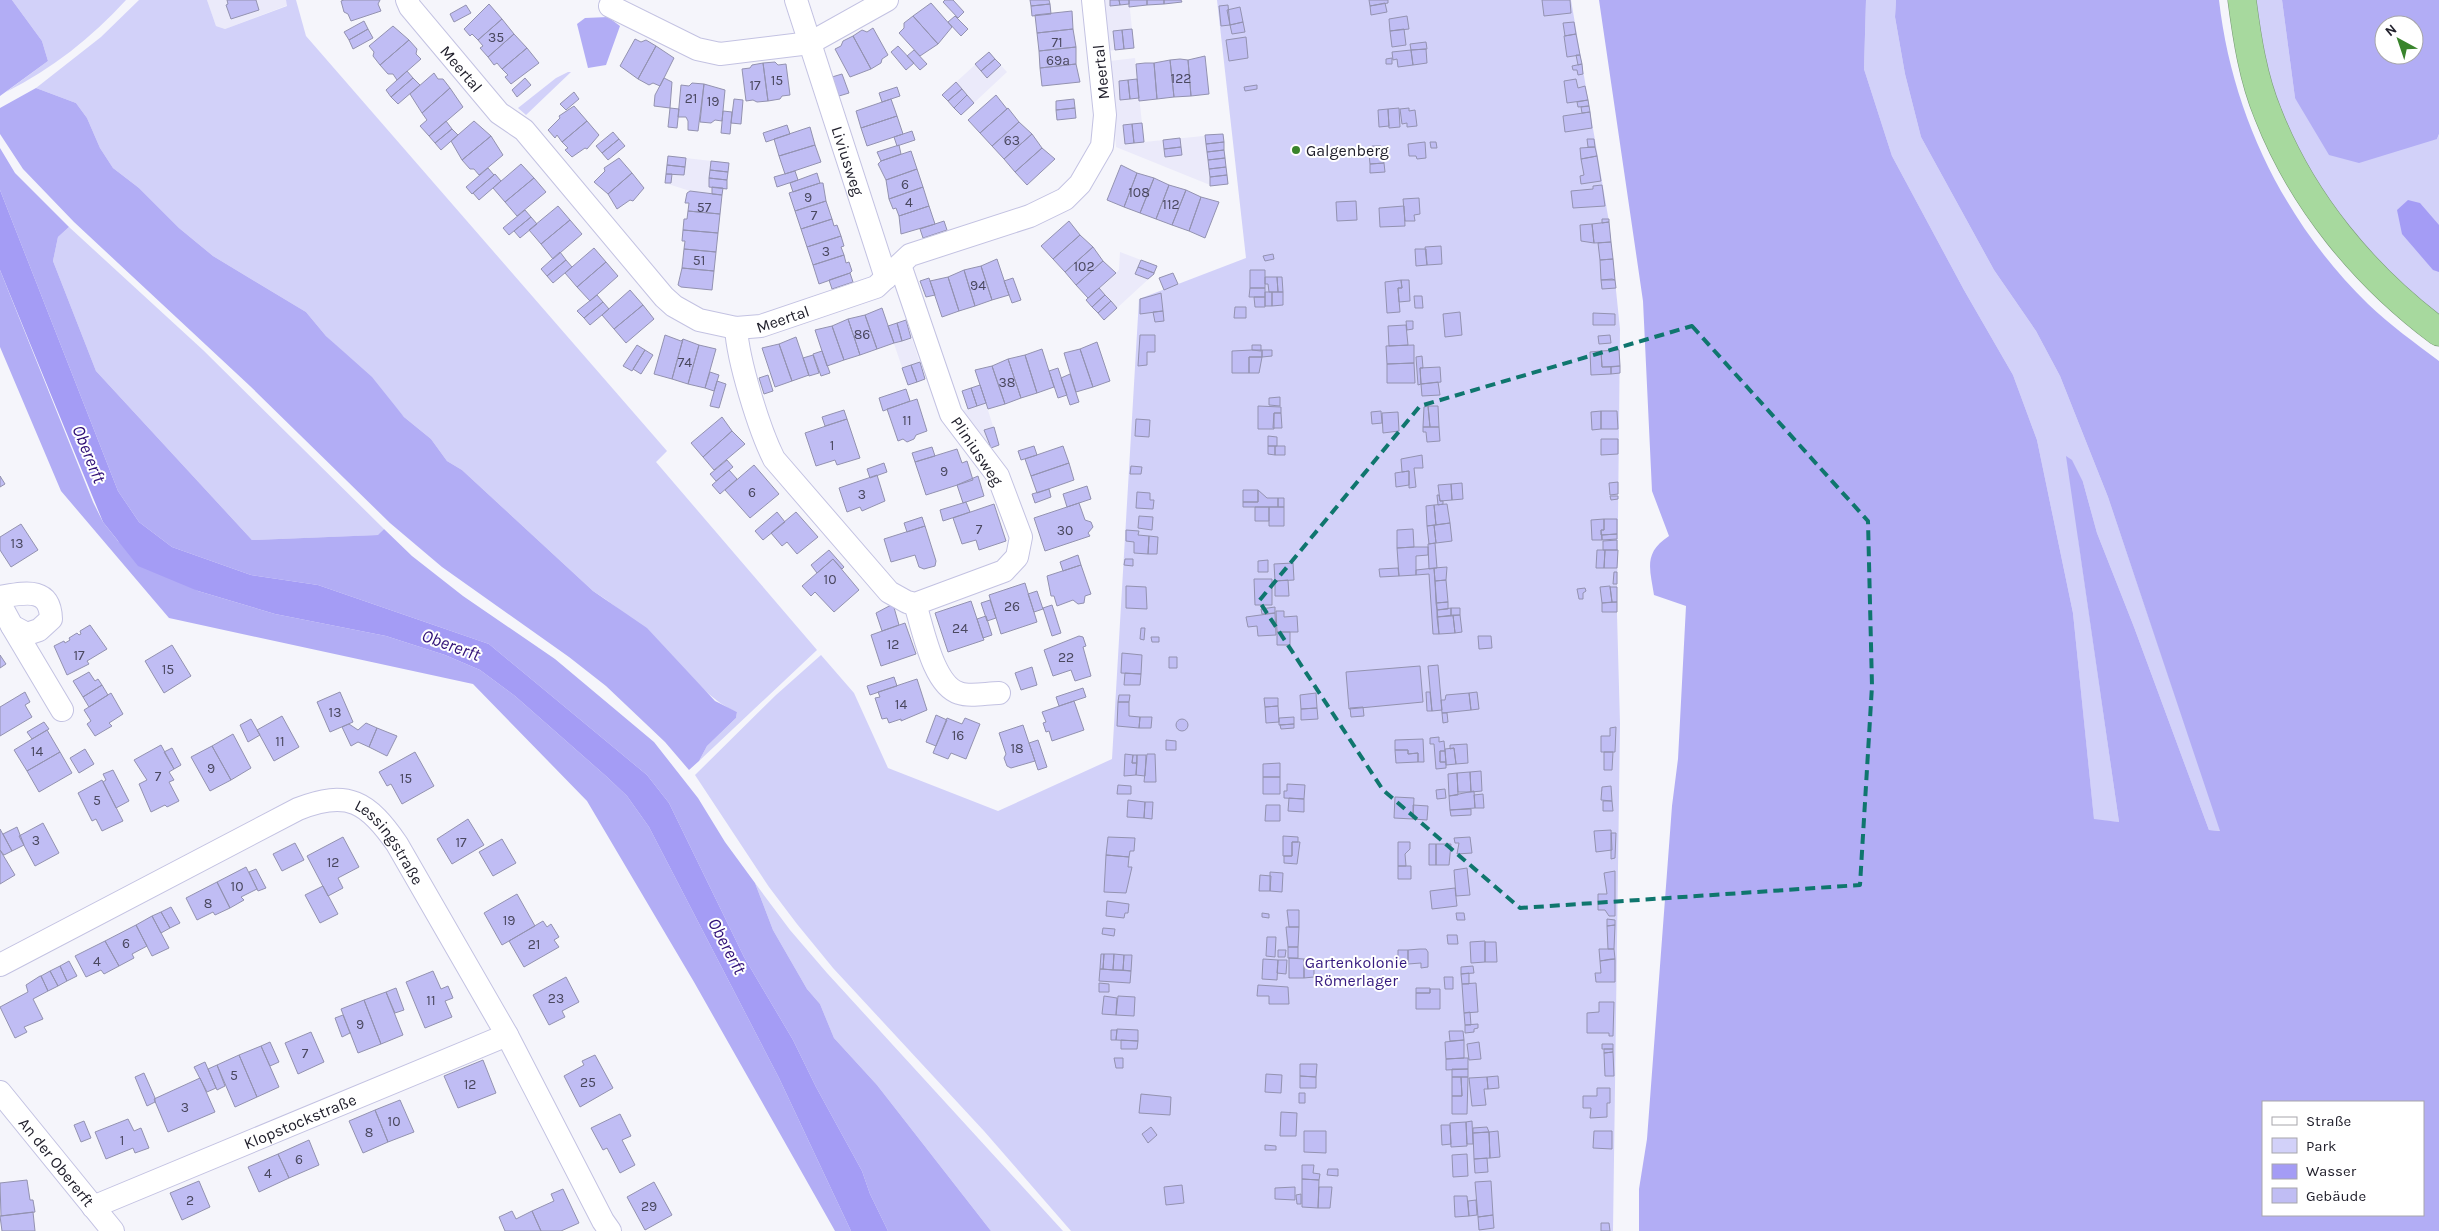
<svg xmlns="http://www.w3.org/2000/svg" width="2439" height="1231" font-family="Karla,sans-serif">
<style>
.built{fill:#ebeafa}
.green{fill:#d2d1f9}
.forest{fill:#b2adf5;fill-rule:evenodd}
.water{fill:#a49cf5}
.building{fill:#c0bdf4;stroke:#9392b0}
.lines{fill:none;stroke-linecap:round;stroke-linejoin:round}
.street-casing{stroke:#c3c2e2;stroke-width:24}
.highway-casing{stroke:#789976;stroke-width:29}
.street{stroke:#fff;stroke-width:22}
.highway{stroke:#a7d99e;stroke-width:28}
.marked{fill:none;stroke:#0f766e;stroke-width:4;stroke-dasharray:10 6;stroke-linejoin:round}
.poi-dot{fill:#39842c;stroke:#fff;stroke-width:2}
.labels{text-anchor:middle;dominant-baseline:central;stroke-width:4;stroke-linejoin:round;paint-order:stroke}
.number-label{font-size:14px;fill:#4a485f}
.street-label{font-size:16px;fill:#22212d;stroke:#fff}
.poi-label{font-size:16px;fill:#22212d;stroke:#fff;text-anchor:start}
.park-label{font-size:16px;fill:#361a80;stroke:#fff}
.water-label{font-size:18px;font-style:italic;fill:#2f0f76;stroke:#fff}
</style>
<rect width="100%" height="100%" fill="#f5f5fb"/>
<path class="built" d="M207 0H286L288 5 225 29 216 26Z
M1103 0H1129L1134 48 1108 51Z
M989 52 1007 72 961 115 942 95Z
M1135 58 1144 142 1223 134 1228 184 1210 185 1116 147 1110 61Z
M668 156 729 163 727 189H723L722 195 690 191 665 183Z
M1120 252 1157 266 1154 274 1104 320 1086 300 1119 270Z
M906 320 925 379 908 385 888 326Z
M980 385 999 445 991 448 994 457 959 412 968 409 962 391Z"/>
<path class="green" d="M12 0H126C91 38 52 69 6 92L48 61 42 41Z
M139 0H207L216 26 225 29 287 6 286 0H296L306 36 667 451 656 462 817 650 699 761 707 746 736 718 737 712C713 702 699 684 681 666 653 639 625 611 593 591L462 470 447 461 431 439 404 417 357 365 326 336 306 312 213 256 179 228 139 188 113 168 100 148 87 118 76 103 36 88 101 37Z
M1217 0H1571L1609 222 1620 329 1617 614 1620 724 1613 1231H1071L984 1131 833 968 797 924 769 887 695 775 776 695 821 655 854 693 888 768 998 811 1112 759 1139 299 1246 258Z
M1866 0H1896L1895 17 1905 74 1921 137 1994 270 2036 331 2060 376 2108 497 2221 831 2209 830 2134 627 2097 533 2083 482 2078 537 2119 822 2094 820 2073 613 2037 440 2013 375 1964 290 1892 156 1864 69Z
M2252 0H2282L2295 98 2437 139 2439 134V322L2392 282 2315 187 2272 95Z
M568 72H571L526 115 518 108 556 78Z
M69 227 203 350 384 529 379 535 252 540 96 371 53 261 58 237Z
M755 883 790 930 827 973 1063 1231H991L877 1085 834 1038 820 1004 807 989 773 930Z"/>
<path class="forest" d="M0 0H12L42 41 48 61 0 96Z
M1599 0H1866L1864 69 1892 156 1964 290 2013 375 2037 440 2073 613 2094 819 2119 822 2066 456 2072 460 2083 482 2097 533 2134 627 2209 830 2220 831 2108 497 2060 376 2036 331 1994 270 1921 137 1905 74 1895 17 1896 0H2219C2232 115 2285 223 2368 304 2390 325 2415 343 2439 361V1231H1639V1189L1647 1139 1672 806 1678 759 1686 606 1654 595C1650 569 1643 553 1669 536L1652 491 1643 301ZM2263 1102H2423V1215H2263Z
M2282 0H2439V134L2437 139 2359 163 2329 155 2295 98ZM2384 25H2414V55H2384Z
M608 17 620 26 606 65 588 68 577 24 585 18Z
M36 88 76 103 87 118 100 148 113 168 139 188 179 228 213 256 306 312 326 336 372 377 404 417 431 439 447 461 462 470 593 591 647 628 715 701 737 712 736 718 707 746 699 761 689 770 665 742 606 686 569 657 442 567 390 523 250 386 74 222 23 169 0 134V108Z
M0 148 15 173 69 227 58 237 53 261 96 371 252 540 378 535 384 529 412 556 463 596 555 659 654 742 698 798 725 842 755 883 773 930 807 989 820 1004 834 1038 877 1085 991 1231H888L870 1194 862 1171 816 1087 793 1040 744 957 669 803 647 775 489 644 318 585 251 575 172 547 139 522 118 491 0 190Z
M0 270 93 502 103 522 118 541 198 591 275 614 386 636 445 655 480 670 515 696 607 777 627 796 649 827 779 1078 851 1231H835L694 982 587 801 473 684 169 618 61 491 0 347Z"/>
<path class="water" d="M0 190 118 491 139 522 172 547 251 575 318 585 489 644 647 775 669 803 744 957 793 1040 816 1087 862 1171 870 1194 888 1231H851L779 1078 649 827 627 796 607 777 515 696 480 670 445 655 386 636 275 614 198 591 138 566 103 522 0 270Z
M2408 200 2420 203 2439 225V272L2433 270 2402 234 2397 210Z"/>
<path class="building" d="M227 0H256L259 10 231 19 226 5 228 4Z
M344 0H380L378 4 381 11 351 21 348 14 344 12 341 1Z
M945 0H953L964 12 958 18 943 2Z
M1030 0H1049L1050 4 1031 6Z
M1110 0H1119L1120 5 1110 6Z
M1119 0H1129V4L1120 5Z
M1129 0H1147V5L1129 7Z
M1147 0H1164V4L1147 5Z
M1164 0H1181L1182 2 1164 4Z
M1369 0H1388V3L1370 6Z
M1542 0H1570L1571 13 1544 16Z
M931 3 952 27 938 44 913 16Z
M1385 3 1387 12 1371 15 1370 6Z
M489 4 502 19 478 40 472 34 470 36 464 29Z
M1050 4 1051 14 1032 16 1031 6Z
M466 5 471 13 454 22 450 14Z
M1228 5 1230 25 1221 26 1219 6Z
M1240 7 1243 22 1230 25 1227 10Z
M1072 11 1073 29 1037 33 1035 15Z
M913 16 938 44 920 56 899 33 904 28V23Z
M955 16 968 29 961 36 948 22Z
M1407 16 1409 29 1390 31 1389 19Z
M502 19 514 34 488 57 480 48 483 46 478 40Z
M364 21 368 29 349 40 344 32Z
M1243 22 1245 32 1232 34 1230 25Z
M1574 22 1576 34 1565 36 1563 23Z
M393 26 409 40 380 65 373 56 374 52 369 46Z
M873 28 888 55 882 59 881 63 871 69 853 36 862 30 867 32Z
M368 29 373 38 353 49 349 40Z
M1073 29 1076 47 1039 51 1037 33Z
M1132 29 1134 48 1124 49 1122 30Z
M1404 29 1406 45 1392 47 1390 31Z
M1122 30 1124 49 1115 50 1113 31Z
M514 34 527 48 502 69 497 63 494 65 488 57Z
M1576 34 1580 55 1567 57 1564 36Z
M853 36 871 69 850 77 835 49 841 46 843 41Z
M1246 37 1248 58 1229 61 1226 40Z
M635 39 641 42 646 40 656 46 638 79 620 66Z
M409 40 417 49 416 54 421 59 397 80 393 74H388L380 65Z
M1426 42 1427 49 1411 50 1410 44Z
M656 46 674 58 660 86 653 83 649 85 638 79Z
M898 46 914 63 906 70 891 52Z
M1076 47V64L1040 68 1039 51Z
M527 48 539 63 511 84 505 77 508 75 502 69Z
M1426 49 1427 63 1413 65 1411 50Z
M914 50 927 64 920 70 907 56Z
M1411 50 1413 65 1398 67 1397 59 1393 60 1392 52Z
M989 52 995 59 981 71 975 64Z
M1576 55H1580L1582 64 1578 65Z
M1205 56 1209 94 1191 96 1188 60Z
M1392 58V64H1386V59Z
M995 59 1001 65 987 78 981 71Z
M1180 59 1188 60 1191 96 1174 97 1170 60Z
M1170 60 1174 97 1157 99 1154 63Z
M775 62 778 65 786 64 790 95 782 96 780 99 768 101 763 63Z
M763 63 768 101 757 102 753 100 746 101 742 69 750 68 752 65Z
M1145 63H1154L1157 99 1139 101 1136 64Z
M1076 64 1080 82 1042 86 1040 68Z
M1582 64 1583 74 1578 75 1577 70H1573L1572 66Z
M407 71 413 78 391 97 386 90Z
M434 73 438 79H443L450 88 422 113 410 94Z
M842 74 849 93 839 96 832 77Z
M413 78 420 85 398 104 391 97Z
M525 78 531 85 517 97 512 90Z
M664 78 672 82 670 108 654 106 655 95Z
M1137 79 1139 98 1130 99 1128 80Z
M1576 79 1578 88 1585 86 1588 100 1567 103 1564 81Z
M1128 80 1130 99 1120 100 1119 81Z
M956 82 962 89 948 101 942 95Z
M692 83 704 84 698 131 688 130V121L686 117H678L681 85 689 86Z
M704 84 725 90 722 121 715 120 711 123 700 122Z
M1257 85V89L1245 91 1244 87Z
M897 87 900 96 882 102 879 93Z
M450 88 463 107 429 136 420 126 427 120 422 113Z
M962 89 967 95 954 108 948 101Z
M574 92 579 99 566 110 560 104Z
M967 95 974 103 961 115 954 108Z
M996 95 1007 109 1008 108 980 133 968 120Z
M734 99 743 100 741 124 731 123Z
M891 99 897 116 861 128 856 111Z
M1074 99 1075 108 1056 110V101Z
M1588 100 1589 106 1578 107 1577 102Z
M574 106 587 121 562 142 557 135 555 138 548 130 560 118 559 116Z
M1589 106 1590 112 1582 113 1581 107Z
M670 108 679 109 677 128 668 127Z
M1008 108 1019 122 992 146 980 133Z
M1075 108 1076 118 1057 120 1056 110Z
M1399 108 1400 127 1389 128 1388 109Z
M1409 108V111L1415 110 1417 126 1407 127V123L1402 124 1400 109Z
M1388 109 1389 126 1379 127 1378 110Z
M723 111 732 112 730 134 721 133Z
M1590 112 1592 128 1565 132 1563 116Z
M897 116 903 134 867 146 861 128Z
M446 121 452 129 435 143 429 136Z
M474 121 491 136 462 160 451 141Z
M587 121 599 135 587 149 585 148 572 157 565 150 568 148 562 142Z
M1019 122 1032 134 1004 159 992 146Z
M1142 123 1144 142 1134 143 1132 124Z
M1132 124 1134 143 1125 144 1123 125Z
M787 125 790 134 766 142 763 133Z
M810 127 815 145 779 156 774 139Z
M452 129 458 135 441 150 435 143Z
M912 131 915 140 897 146 894 137Z
M613 132 619 139 602 153 596 146Z
M1032 134 1042 148 1015 172 1004 159Z
M1223 134 1224 142 1206 144 1205 135Z
M491 136 503 155 479 175 474 169H470L462 160Z
M1180 138 1181 147 1164 149 1163 140Z
M619 139 625 146 608 160 602 153Z
M1587 139H1594L1595 147H1588Z
M1224 142V150L1207 152 1206 144Z
M1425 142 1426 158 1417 159 1416 156H1409L1408 144Z
M1430 142H1436L1437 148H1431Z
M815 145 821 162 785 174 779 156Z
M899 145 901 154 881 161 877 152Z
M1372 146H1381V154H1373Z
M1181 147 1182 155 1165 157 1164 149Z
M1595 147 1597 156 1581 159 1580 148Z
M1042 148 1055 159 1027 185 1015 172Z
M1224 150 1225 158 1208 160 1207 152Z
M911 151 917 169 886 180 878 164 881 161Z
M1388 153V160H1384L1383 154Z
M1369 154H1383L1384 163 1370 164Z
M668 156 686 158 685 167 667 165Z
M1597 156 1601 181 1581 184 1580 176 1584 175 1581 159Z
M619 158 632 173 608 194 594 182 605 171 604 168Z
M1225 158 1226 167 1209 169 1208 160Z
M711 161 729 163 728 172 710 170Z
M1384 163 1385 172 1370 173V164Z
M521 164 534 178 505 202 493 188Z
M667 165 685 167 684 175 666 174Z
M1121 165 1137 173 1124 207 1107 200Z
M1226 167 1227 175 1210 177 1209 169Z
M488 168 494 175 472 194 466 187Z
M917 169 923 187 889 199 886 180Z
M710 170 728 172 727 180 709 178Z
M795 171 798 180 777 187 774 177Z
M632 173 644 188 633 201 630 200 617 209 608 194Z
M817 173 820 183 793 192 790 183Z
M1137 173 1154 178 1140 213 1124 207Z
M495 174 501 181 479 200 473 193Z
M666 174H672L671 183H665Z
M1227 175 1228 184 1210 186V177Z
M534 178 546 192 517 216 505 202Z
M709 178 727 180V189L709 187Z
M1154 178 1169 185 1156 219 1140 213Z
M820 183H823L826 201 795 211 789 193Z
M1169 185 1186 190 1172 225 1156 219Z
M1602 185 1605 206 1573 208 1571 191 1593 189V186Z
M712 187 723 188 722 195 712 194Z
M923 187 929 206 899 216 896 208 893 209 889 199Z
M1186 190 1201 197 1189 231 1172 225Z
M690 191 722 195 720 214 688 211 689 203H685L687 193Z
M1201 197 1219 202 1205 238 1189 231Z
M1419 198 1420 214 1414 215 1415 221H1405L1403 199Z
M826 201 832 219 801 229 795 211Z
M1356 201 1357 220 1337 221 1336 202Z
M558 206 570 220 541 244 529 230Z
M929 206 935 224 901 234 899 216Z
M1404 206 1405 226 1380 227 1379 208Z
M525 210 531 217 509 235 503 228Z
M688 211 720 214 718 233 683 230 684 219H687Z
M531 217 537 224 520 238 514 231Z
M832 219 834 226 837 225 841 236 807 247 801 229Z
M1602 219H1609V222L1602 223Z
M570 220 582 234 553 259 541 244Z
M944 221 947 230 923 238 920 229Z
M1069 221 1080 235 1053 259 1041 246Z
M1609 222 1611 242 1594 243 1592 224Z
M1592 224 1594 243 1581 241 1580 225Z
M683 230 718 233 716 252 684 249 685 241H682Z
M1080 235 1093 247 1065 272 1053 259Z
M841 236 844 246 841 247 844 255 813 265 807 247Z
M1611 242 1613 259 1600 260 1598 243Z
M1441 246 1442 264 1427 265 1425 247Z
M1093 247 1103 261 1076 285 1065 272Z
M594 248 606 262 577 287 565 273Z
M684 249 716 252 714 271 682 268Z
M1415 249H1426L1427 265 1416 266Z
M560 252 566 260 547 276 541 269Z
M1273 254 1274 259 1265 261 1263 256Z
M844 255 846 263 849 262 852 271 850 273 819 284 813 265Z
M997 259 1009 295 992 300 981 266Z
M1613 259 1615 280H1601L1600 260Z
M566 260 572 267 553 283 547 276Z
M1141 260 1157 266 1154 273 1138 267Z
M1103 261 1116 273 1088 298 1076 285Z
M606 262 618 276 590 301 577 287Z
M981 266 992 300 975 306 964 270Z
M1138 267 1154 273V274L1148 279 1135 274Z
M682 268 714 271 712 290 681 287 678 285Z
M964 270 975 306 959 311 948 277Z
M1250 270H1265V288H1250Z
M850 273 853 282 832 289 829 280Z
M1173 273 1178 284 1164 290 1159 278Z
M948 277 959 311 942 317 930 281Z
M1265 277H1277L1278 292H1269L1268 284H1265Z
M1277 277H1282L1283 292H1278Z
M929 278 935 295 926 297 920 281Z
M1013 278 1021 300 1012 303 1004 281Z
M1612 279 1615 280 1616 288 1602 289 1601 280Z
M1401 280 1402 288H1398L1400 312 1387 313 1385 282Z
M1401 280H1409L1410 301 1399 302 1398 288H1402Z
M1099 288 1105 295 1092 307 1086 300Z
M1250 288H1265V297H1249Z
M630 290 643 305 614 329 602 315Z
M1265 292H1272V306H1265Z
M1272 292H1283V305L1272 306Z
M1161 293 1163 311 1140 314V299Z
M597 295 603 302 584 318 577 311Z
M1105 295 1111 301 1098 313 1092 307Z
M1414 296H1422L1423 308H1415Z
M1254 297H1265V307H1255Z
M1111 301 1117 308 1104 320 1098 313Z
M603 302 609 309 590 325 584 318Z
M643 305 654 319 626 343 614 329Z
M1235 307H1246V318H1234Z
M882 308 894 343 877 349 865 315Z
M1163 311 1164 321 1155 322 1153 312Z
M1460 312 1462 335 1445 337 1443 314Z
M1593 313 1615 314V325H1593Z
M865 315 877 349 860 355 848 319Z
M848 319 860 355 844 360 832 326Z
M906 320 911 338 902 341 897 323Z
M1406 321H1413V329L1407 330Z
M897 323 902 341 894 343 888 326Z
M1406 325 1408 345 1389 346 1388 326Z
M832 326 844 360 827 366 815 330Z
M665 335 681 341 683 339 672 379 654 374Z
M1140 335H1155V352H1147V365L1138 366Z
M1610 335 1611 343 1599 344 1598 336Z
M796 337 809 375 792 381 779 344Z
M683 339 699 345 688 384 672 379Z
M1097 342 1110 381 1093 387 1080 349Z
M779 344 792 381 775 387 762 348Z
M637 345 645 350 632 371 623 366Z
M699 345 716 349 705 388 688 384Z
M1252 345H1261V351L1252 350Z
M1414 345V363L1387 364 1386 346Z
M1042 349 1054 387 1037 393 1025 355Z
M1080 349 1093 387 1076 392 1064 353Z
M645 350 653 355 641 374 633 369Z
M1252 350H1262V357H1249V373H1232V351Z
M1262 350H1272V356L1262 357Z
M1619 350 1620 366 1602 367 1601 351Z
M822 351 830 373 821 376 813 354Z
M1601 351 1602 367H1611V374L1591 375 1590 352Z
M813 355 819 373 809 376 803 358Z
M1025 355 1037 393 1021 398 1008 359Z
M1422 356 1423 368H1420L1421 384 1418 385 1416 357Z
M1249 357H1262L1259 373H1249Z
M1008 359 1021 398 1005 404 992 366Z
M920 362 925 379 917 382 911 365Z
M1414 363 1415 383H1387V364Z
M911 365 917 382 908 385 902 368Z
M992 366 1005 404 988 409 975 370Z
M1620 366V373L1611 374V367Z
M1440 367 1441 382 1421 384 1420 368Z
M1058 368 1067 395 1058 398 1049 371Z
M710 372 719 375 714 391 705 388Z
M1070 374 1079 402 1070 405 1061 378Z
M768 375 773 391 764 394 759 378Z
M717 381 726 384 719 408 710 406Z
M1438 382 1440 395 1422 396 1421 384Z
M980 385 986 403 977 406 971 388Z
M971 388 977 406 968 409 962 391Z
M906 389 910 401 883 411 879 398Z
M1280 397V406L1269 405V398Z
M917 399 927 431 916 435 914 439 907 442 903 439 898 441 887 409Z
M1258 406 1281 407V413H1274V429H1258Z
M1428 406H1438L1439 427H1430Z
M1428 406 1430 427H1423L1424 407Z
M844 410 847 419 825 426 822 417Z
M1381 411 1382 423 1372 424 1371 412Z
M1601 411H1617L1618 429H1601Z
M1601 411V429L1592 430 1591 412Z
M1398 412 1399 431 1383 433 1382 413Z
M1274 413H1281L1282 428H1273Z
M722 417 732 431 703 457 691 443Z
M847 419 860 458 837 465 835 460 816 466 805 433Z
M1136 419 1150 420 1149 437 1135 436Z
M994 427 999 445 991 448 984 430Z
M1423 427H1439L1440 441 1427 442 1426 432H1423Z
M732 431 745 444 714 470 703 457Z
M1268 436 1277 437V446H1268Z
M1601 439H1618V454L1601 455Z
M1034 446 1037 455 1021 460 1018 451Z
M1063 446 1069 463 1031 476 1025 459Z
M1268 446H1275V455L1268 454Z
M1275 446H1285V455H1275Z
M932 447 935 456 915 462 912 453Z
M957 449 962 463 967 461 973 480 926 495 915 462Z
M1422 455 1423 468H1414L1416 487 1409 488V471L1402 472 1401 459Z
M727 460 733 467 716 481 710 474Z
M884 463 887 472 870 478 867 469Z
M1069 463 1074 480 1037 493 1031 476Z
M754 465 779 494 750 518 725 490Z
M1131 466 1142 467 1141 474H1130Z
M729 470 737 479 720 494 712 485Z
M1409 471V485L1396 487 1395 473Z
M877 475 885 501 862 511 860 507 847 512 839 488Z
M0 476 5 484 0 487Z
M978 476 984 496 963 503 957 485Z
M1618 482V494L1610 495 1609 483Z
M1462 483 1463 499 1452 500 1451 484Z
M1451 484 1452 500 1440 501 1438 485Z
M1087 486 1091 499 1067 507 1063 494Z
M1049 489 1051 497 1035 503 1032 494Z
M1243 490H1258V502H1243Z
M1258 490 1267 498H1278V507H1243V502H1258Z
M1137 492 1150 493V500H1154L1153 509 1136 508Z
M1437 495H1439L1440 501H1443V504L1438 505Z
M1610 496H1618V499L1611 500Z
M1278 498H1284V507H1278Z
M966 502 970 512 943 521 940 510Z
M1079 503 1085 520 1091 522 1093 527 1088 533 1090 536 1045 551 1034 518Z
M994 504 1006 541 979 550 976 540 962 544 953 518Z
M1447 504 1450 523 1436 525 1434 505Z
M1434 505 1436 525 1427 526 1426 506Z
M1255 507H1269V521H1255Z
M1269 507H1284V526H1269Z
M777 512 785 522 763 540 755 531Z
M796 512 818 537 797 554 787 542 782 546 771 533Z
M1139 516 1153 517 1152 530 1138 528Z
M922 517 925 526 907 532 904 523Z
M1604 519H1617V534L1601 535V530H1604Z
M1604 519V530H1601L1602 540H1592L1591 520Z
M1450 523 1452 541 1436 543 1434 525Z
M21 524 38 550 11 567 0 550V537Z
M1434 525 1436 543 1429 544 1427 526Z
M925 526 936 561 935 566 924 569 919 567 915 555 891 562 884 539Z
M1413 529 1414 547 1397 548V530Z
M1126 530 1139 531 1138 535 1149 536 1148 554 1134 553V542L1126 541Z
M1617 534V539L1602 540V535Z
M1149 536 1158 537 1157 554H1148Z
M1617 540V550H1603V541Z
M1435 543 1437 568 1429 569 1428 544Z
M1414 547H1428V555L1416 556V575L1399 576 1397 548Z
M829 550 844 567 842 569 833 559 817 573 811 565Z
M1597 550H1605L1604 568H1596Z
M1605 550H1618L1617 568H1604Z
M1078 555 1081 565 1063 571 1060 562Z
M833 559 859 590 834 612 815 592 811 596 802 586Z
M1125 559H1133V566L1124 565Z
M1268 560V572H1258V561Z
M1293 563 1294 580 1275 581 1274 564Z
M1081 565 1091 594 1085 596 1084 603 1078 604 1073 600 1057 606 1054 596H1051L1047 576Z
M1447 567 1446 580 1435 581 1434 568Z
M1398 568 1399 576 1380 577 1379 569Z
M1434 568 1439 634H1433L1429 574 1416 575V570Z
M1614 572H1617V584H1613Z
M1254 579H1272V605H1255Z
M1288 580 1289 596H1275V581Z
M1446 580 1448 602 1436 603 1435 581Z
M1025 583 1037 622 1001 634 989 595Z
M1126 586 1146 587 1147 609 1126 608Z
M1610 586 1612 602 1602 603 1600 587Z
M1610 587H1617V602H1612Z
M1585 588 1586 591 1583 593V599H1579L1577 589Z
M1037 591 1043 609 1034 612 1028 594Z
M990 600 996 618 987 621 981 603Z
M971 601 984 640 948 652 935 613Z
M1448 602V609L1437 610 1436 603Z
M1617 602V612H1602V603Z
M893 604 899 625 882 631 876 613Z
M1052 605 1061 633 1052 636 1043 608Z
M1275 607V613L1262 614 1261 609Z
M1451 608V616L1437 617V610Z
M1451 608H1460V615L1451 616Z
M1276 611H1284V617L1297 616 1298 632H1277Z
M1275 613 1276 635 1258 636 1257 626 1248 627 1246 617Z
M1453 615H1460L1462 632 1455 633Z
M1453 615 1455 633 1439 634 1437 617Z
M986 616 992 635 983 638 977 619Z
M905 623 916 654 881 666 871 635Z
M90 625 107 649 87 661 89 664 67 675 54 646 64 641 65 643 70 640 69 638 77 633 79 635 81 634 80 631Z
M1141 628H1145L1144 640 1140 639Z
M1277 632H1290V645H1277Z
M1079 636 1083 637 1086 646 1083 647 1091 676 1075 681 1071 670 1053 676 1044 650Z
M1478 636H1491L1492 648 1479 649Z
M1151 637H1159V642H1152Z
M172 645 191 676 164 693 145 661Z
M1122 653 1142 655 1141 674 1121 673Z
M0 655 6 664 0 668Z
M1169 657H1177V668H1169Z
M1438 665 1442 710 1432 711 1428 666Z
M1420 666 1423 702 1349 709 1346 672Z
M1032 667 1037 685 1021 690 1015 673Z
M89 672 95 681 98 679 102 685 83 697 73 681Z
M1125 673 1141 674 1140 685H1124Z
M894 677 897 686 870 695 867 686Z
M917 679 927 710 901 721V719L889 723 887 718 882 719 875 698 880 697 878 692Z
M102 685 108 695 89 707 83 697Z
M1083 688 1086 697 1059 706 1056 697Z
M25 692 30 702 25 705 32 717 0 736V707Z
M340 692 353 722 330 732 317 702Z
M1426 692H1430L1432 711H1427Z
M1477 692 1479 709 1471 710 1469 693Z
M111 693 123 714 109 723 112 726 95 736 87 724 91 721 84 710Z
M1316 693 1317 708 1301 709 1300 695Z
M1469 693 1471 710 1442 713 1441 700H1445L1446 695Z
M1119 695H1130L1129 702H1118Z
M1264 698H1278V706L1265 707Z
M1074 701 1084 730 1052 741 1049 731 1046 732 1043 723 1046 722 1042 712Z
M1118 702H1129V716L1140 717 1139 728 1117 726Z
M1278 706 1279 722 1266 723 1265 707Z
M1363 707 1364 716 1351 717 1350 708Z
M1317 708 1318 719 1301 720V709Z
M1442 713H1447L1448 722 1443 723Z
M936 715 947 720 936 746 926 742Z
M282 716 299 747 274 761 257 730Z
M1140 717H1152L1151 728H1139Z
M1294 717V724L1279 725V718Z
M947 718 962 724 965 718 980 724 966 759 951 753 948 759 933 753Z
M251 719 260 735 248 742 240 725Z
M1176 725a6 6 0 1 1 12 0a6 6 0 1 1-12 0Z
M44 722 49 729 32 739 27 732Z
M366 723 377 728 369 747 358 742 351 746 342 727 349 724 358 730Z
M1294 724V728L1281 729 1280 725Z
M1023 725 1035 761 1011 768 1007 766 1004 758 1006 754 999 733Z
M1616 727 1615 752H1601V736H1610V728Z
M377 728 397 736 387 756 369 747Z
M47 730 60 752 27 771 14 750Z
M233 734 251 768 231 780 212 746Z
M1439 737V742L1444 741 1445 751H1440V762H1446V768L1436 769 1434 744H1430V738Z
M1423 739 1424 762H1418V753L1408 754V750H1395V740Z
M1038 740 1047 767 1038 770 1029 743Z
M1166 740 1176 741V750H1166Z
M1467 744 1468 763 1456 764 1454 748 1450 749V745Z
M161 745 174 769 169 772 174 780 169 782 179 801 167 807 165 805 151 812 139 784 147 780 134 760Z
M212 746 231 780 210 791 191 757Z
M172 748 181 765 174 769 164 752Z
M1454 748 1456 764 1446 765 1445 749Z
M85 749 94 764 79 773 70 758Z
M1395 750H1408V754L1418 753V762L1396 763Z
M1440 751H1445L1446 762H1440Z
M60 752 72 773 39 792 27 771Z
M415 752 434 786 402 804 391 784 387 786 379 772Z
M1604 752H1613L1612 770H1604Z
M1125 754 1133 755 1132 763H1137L1136 775 1124 776Z
M1147 754H1155L1156 782H1144Z
M1133 755H1137V763H1132Z
M1137 755H1146L1145 776 1136 775Z
M1280 763V777H1263V764Z
M113 770 129 801 116 808 103 782 106 780 103 774Z
M1481 771 1482 791 1471 792 1470 772Z
M1470 772 1471 792H1458L1457 773Z
M1457 773 1458 795 1449 796 1448 774Z
M1263 777H1280V794H1263Z
M102 780 123 821 102 831 96 819 92 821 78 793Z
M1287 784 1305 785 1304 799 1284 798V791H1287Z
M1118 785 1131 786V794H1117Z
M1611 786 1612 801 1601 800 1602 787Z
M1445 789 1446 798 1437 799 1436 790Z
M1474 791 1475 808 1450 810 1449 796Z
M1483 794 1484 808H1475L1474 795Z
M1395 797 1414 798 1413 819 1394 818Z
M1289 798 1304 799V812L1288 811Z
M1128 800 1145 802 1144 818 1127 817Z
M1603 801H1612L1613 811H1603Z
M1145 802H1153L1152 819 1144 818Z
M1266 805H1280V821H1265Z
M1413 805 1428 806 1427 820 1413 819Z
M1471 809V815L1451 816 1450 810Z
M468 819 484 845 452 864 437 839Z
M43 823 59 853 35 866 19 836Z
M17 827 24 845 12 851 3 834Z
M0 829 12 851 4 855 0 850Z
M1611 830 1612 850 1596 852 1594 831Z
M1611 833H1616L1615 858 1611 859Z
M1283 836 1298 837V842H1292V856H1283Z
M343 837 359 867 338 878 343 888 328 896 307 856Z
M1108 837 1135 838 1134 851H1130L1129 857 1106 855Z
M1470 837 1472 853 1457 854 1459 843H1455L1454 838Z
M502 839 516 863 493 876 479 852Z
M1292 842H1300L1297 864 1284 863V856H1292Z
M1398 842H1410V849L1405 854 1406 866H1398Z
M295 843 304 860 282 871 273 854Z
M1429 844H1436V865H1429Z
M1436 844H1451L1449 865H1436Z
M0 850 15 875 0 884Z
M1106 855 1129 857 1128 867H1132L1126 893 1104 892Z
M1398 866H1411V879H1398Z
M246 867 257 889 241 897 244 900 230 908 217 882Z
M1467 868 1470 895 1456 896 1454 870Z
M256 869 266 888 258 891 249 872Z
M1615 871V916H1609L1605 910H1598V894H1607L1604 873Z
M1270 872 1283 873 1282 892 1270 891Z
M1260 875 1271 876 1270 891H1259Z
M217 882 230 908 215 915 213 912 197 920 186 898Z
M323 886 338 914 320 923 305 895Z
M1455 888 1457 906 1432 909 1430 891Z
M517 894 535 926 502 945 484 913Z
M1107 901 1129 904 1128 913H1125L1124 918 1106 916Z
M171 907 180 923 170 928 161 912Z
M1287 910H1299V927H1289Z
M161 912 170 928 161 933 152 916Z
M1262 913 1269 914V918L1262 917Z
M1456 913H1464L1465 920H1457Z
M152 916 169 948 152 956 136 925Z
M1607 919 1615 920V925L1607 926Z
M543 921 547 927 551 924 559 937 554 940 559 947 524 967 509 941Z
M136 925 147 946 132 954 134 958 119 966 105 941Z
M1615 925 1614 949H1608L1607 926Z
M1286 927H1299L1298 947H1288Z
M1103 928 1115 929 1114 936 1102 934Z
M1447 935H1457L1458 944H1448Z
M1267 937H1276L1275 957 1266 956Z
M105 941 119 966 104 974 101 970 86 977 75 956Z
M1485 941V962L1471 963 1470 942Z
M1485 942H1496L1497 962H1485Z
M1288 947H1298V958H1288Z
M1420 949H1426L1428 952V967L1421 968V963L1408 964V950Z
M1599 949H1614L1615 959 1600 961Z
M1278 950H1286L1285 957H1278Z
M1398 950H1408V964H1398Z
M1101 954H1104L1103 969H1100Z
M1104 954H1114L1113 970 1103 969Z
M1114 954 1124 955 1123 970H1113Z
M1124 955H1132L1131 971 1123 970Z
M1289 958 1304 959V978H1289Z
M1263 959 1278 960 1277 980 1262 979Z
M1304 959H1314V977L1304 978Z
M1611 959H1615V982H1596L1595 973H1601L1600 961Z
M1278 960H1287L1286 974 1277 973Z
M69 961 77 976 67 981 60 966Z
M60 966 67 981 58 986 50 971Z
M1473 966 1474 973 1461 974V967Z
M1100 969 1131 971 1130 983 1099 981Z
M50 971 58 986 48 991 41 976Z
M433 971 441 989 448 986 453 998 445 1001 452 1017 425 1028 406 982Z
M1469 973V984H1462L1461 974Z
M40 976H41L48 991 33 999 43 1019 24 1027 27 1032 15 1038 0 1007 28 992 26 985Z
M566 977 579 1002 562 1011 565 1017 549 1025 533 995Z
M1444 977H1453V989H1445Z
M1099 983 1109 984V992H1099Z
M1476 983 1478 1012 1464 1013 1462 984Z
M1258 985 1288 987 1289 1004H1269V996H1257Z
M396 988 404 1010 395 1013 386 992Z
M1416 988H1430V993H1416Z
M1430 989H1440V1009H1416V993H1430Z
M386 992 403 1035 381 1044 364 1000Z
M1104 996 1117 998 1116 1015 1102 1014Z
M1118 996 1135 997 1134 1016 1116 1015Z
M364 1000 381 1044 358 1053 341 1009Z
M1599 1002H1614L1613 1036H1609V1033H1587V1013L1599 1012Z
M1470 1012 1471 1025H1465L1464 1013Z
M343 1015 350 1033 342 1037 335 1018Z
M1478 1024V1028L1474 1029V1032L1465 1033V1025Z
M1117 1029 1138 1030V1041L1116 1040Z
M1111 1030H1117L1116 1040H1111Z
M1449 1031H1463L1464 1040 1450 1041Z
M311 1032 324 1062 298 1074 285 1043Z
M1121 1040 1138 1041 1137 1049H1121Z
M1464 1040V1058L1446 1059 1445 1042Z
M270 1042 279 1062 270 1066 261 1046Z
M1479 1042 1481 1059 1469 1060 1467 1044Z
M1602 1044H1613V1049H1602Z
M261 1046 279 1087 257 1097 239 1055Z
M1604 1049H1613V1052L1604 1053Z
M1613 1052 1614 1076H1605L1604 1053Z
M239 1055 257 1097 235 1107 217 1065Z
M595 1055 613 1088 580 1107 564 1076 584 1065 582 1061Z
M1114 1058H1123V1068H1116Z
M1464 1058H1468V1069L1446 1070V1059Z
M483 1060 496 1093 458 1108 444 1076Z
M205 1062 216 1088 207 1092 194 1067Z
M1300 1064H1317L1316 1077 1300 1076Z
M217 1065 225 1086 217 1090 208 1069Z
M1452 1069H1468V1077H1452Z
M144 1073 155 1098V1102L147 1106 135 1077Z
M1266 1074 1282 1075 1281 1093 1265 1092Z
M1300 1076 1316 1077V1088H1300Z
M1498 1076 1499 1088 1488 1089 1487 1077Z
M1452 1077H1461L1462 1096H1452Z
M1461 1077H1468L1467 1114H1452V1096H1462Z
M1487 1077 1488 1089H1484L1486 1105 1472 1106 1469 1078Z
M200 1078 215 1112 168 1132 154 1099Z
M1597 1088H1610V1103H1607V1117L1590 1118 1591 1108H1583V1096H1597Z
M1299 1093H1305V1103H1299Z
M1141 1094 1171 1097 1170 1115 1139 1113Z
M400 1100 414 1132 388 1142 375 1110Z
M375 1110 388 1142 363 1153 349 1121Z
M1281 1112 1297 1113 1296 1136H1280Z
M620 1114 631 1136 622 1140 635 1165 620 1173 607 1148 603 1150 591 1128Z
M128 1119 134 1131 141 1128 149 1148 135 1153 133 1148 106 1159 95 1132Z
M84 1121 91 1138 81 1142 74 1125Z
M1472 1121 1473 1144H1467L1466 1122Z
M1466 1122 1467 1146 1451 1147 1450 1123Z
M1441 1125H1450L1451 1144 1442 1145Z
M1151 1127 1157 1135 1148 1143 1142 1134Z
M1487 1127 1489 1132 1473 1133V1128Z
M1304 1131H1326V1153L1304 1152Z
M1498 1131 1500 1157 1490 1158 1489 1132Z
M1594 1131H1612V1149L1593 1148Z
M1489 1132 1490 1158 1474 1159 1473 1133Z
M309 1140 319 1165 289 1178 278 1154Z
M1265 1145 1276 1146V1150H1265Z
M278 1154 289 1178 259 1192 248 1167Z
M1467 1154 1468 1176 1453 1177 1452 1155Z
M1487 1158 1488 1172 1475 1173 1474 1159Z
M1302 1165H1314L1313 1173 1320 1174 1319 1180 1302 1179Z
M1328 1169H1338V1176L1327 1175Z
M1302 1179 1319 1180 1318 1208 1302 1207Z
M27 1180 30 1200H33L35 1212 1 1216 0 1183Z
M199 1181 210 1207 182 1220 170 1193Z
M1491 1181 1493 1215 1478 1217 1475 1182Z
M654 1182 672 1215 645 1230 627 1197Z
M1182 1185 1184 1203 1166 1205 1164 1187Z
M1295 1187V1200L1275 1199V1188Z
M1319 1187H1332L1330 1208H1318Z
M563 1189 579 1223 561 1231H541L532 1211 554 1201 551 1194Z
M1301 1194V1204H1297L1296 1195Z
M1454 1196H1467L1469 1216 1455 1217Z
M1476 1200 1477 1215 1469 1216 1468 1201Z
M512 1211 516 1219 532 1211 541 1231H505L499 1217Z
M33 1212 35 1231H2L0 1216Z
M1493 1215 1494 1228 1479 1230 1478 1217Z
M1601 1223H1609L1610 1231H1601Z"/>
<g class="lines">
<defs>
<g id="street">
<path id="s1" d="M407 0 410 7 499 113 524 130 664 297 674 306 699 320 736 328 761 326 876 287 910 255 1030 216 1065 199 1080 184 1102 146 1105 115 1093 0"/>
<path id="s2" d="M796 0 886 278"/>
<path d="M610 6 697 49 720 54 810 43 887 0"/>
<path d="M736 328C738 361 759 429 774 459L889 592 907 602 915 604 1004 571 1017 557 1021 537 998 476 951 414 900 265"/>
<path d="M0 597C24 593 50 586 51 619L39 630 27 634 12 626 0 604"/>
<path d="M915 604C923 628 933 685 959 693 970 697 987 693 999 693"/>
<path d="M12 626 62 710"/>
<path id="s3" d="M0 965 298 809C348 789 368 802 397 844L507 1035 603 1221 610 1231"/>
<path id="s4" d="M0 1092 113 1231"/>
<path id="s5" d="M93 1207 507 1035"/>
</g>
<path id="highway" d="M2242 0C2247 38 2253 78 2268 114 2302 201 2364 276 2439 332"/>
</defs>
<use href="#street" class="street-casing"/>
<use href="#highway" class="highway-casing"/>
<use href="#street" class="street"/>
<use href="#highway" class="highway"/>
</g>
<path class="marked" d="M1692 326 1868 521 1872 686 1860 885 1520 908 1383 790 1259 601 1420 406Z"/>
<circle class="poi-dot" cx="1296" cy="150" r="5"/>
<g class="labels">
<g class="number-label">
<text x="496" y="37">35</text>
<text x="1057" y="42">71</text>
<text x="1058" y="60">69a</text>
<text x="1181" y="78">122</text>
<text x="777" y="80">15</text>
<text x="755" y="85">17</text>
<text x="691" y="98">21</text>
<text x="713" y="101">19</text>
<text x="1012" y="140">63</text>
<text x="905" y="184">6</text>
<text x="1139" y="192">108</text>
<text x="808" y="197">9</text>
<text x="909" y="202">4</text>
<text x="1171" y="204">112</text>
<text x="704" y="207">57</text>
<text x="814" y="215">7</text>
<text x="826" y="251">3</text>
<text x="699" y="260">51</text>
<text x="1084" y="266">102</text>
<text x="978" y="285">94</text>
<text x="862" y="334">86</text>
<text x="685" y="362">74</text>
<text x="1007" y="382">38</text>
<text x="907" y="420">11</text>
<text x="832" y="445">1</text>
<text x="944" y="471">9</text>
<text x="752" y="492">6</text>
<text x="862" y="494">3</text>
<text x="979" y="529">7</text>
<text x="1065" y="530">30</text>
<text x="17" y="543">13</text>
<text x="830" y="579">10</text>
<text x="1012" y="606">26</text>
<text x="960" y="628">24</text>
<text x="893" y="644">12</text>
<text x="79" y="655">17</text>
<text x="1066" y="657">22</text>
<text x="168" y="669">15</text>
<text x="901" y="704">14</text>
<text x="335" y="712">13</text>
<text x="958" y="735">16</text>
<text x="280" y="741">11</text>
<text x="1017" y="748">18</text>
<text x="37" y="751">14</text>
<text x="211" y="768">9</text>
<text x="158" y="776">7</text>
<text x="406" y="778">15</text>
<text x="97" y="800">5</text>
<text x="36" y="840">3</text>
<text x="461" y="842">17</text>
<text x="333" y="862">12</text>
<text x="237" y="886">10</text>
<text x="208" y="903">8</text>
<text x="509" y="920">19</text>
<text x="126" y="943">6</text>
<text x="534" y="944">21</text>
<text x="97" y="961">4</text>
<text x="556" y="998">23</text>
<text x="431" y="1000">11</text>
<text x="360" y="1024">9</text>
<text x="305" y="1053">7</text>
<text x="234" y="1075">5</text>
<text x="588" y="1082">25</text>
<text x="470" y="1084">12</text>
<text x="185" y="1107">3</text>
<text x="394" y="1121">10</text>
<text x="369" y="1132">8</text>
<text x="122" y="1140">1</text>
<text x="299" y="1159">6</text>
<text x="268" y="1173">4</text>
<text x="190" y="1200">2</text>
<text x="649" y="1206">29</text>
</g>
<g class="street-label">
<text stroke="none"><textPath href="#s1" startOffset="88">Meertal</textPath></text>
<text transform="translate(1101 72) rotate(-96)">Meertal</text>
<text stroke="none"><textPath href="#s2" startOffset="169">Liviusweg</textPath></text>
<text stroke="none"><textPath href="#s1" startOffset="522">Meertal</textPath></text>
<text transform="translate(977 451) rotate(56)">Pliniusweg</text>
<text stroke="none"><textPath href="#s3" startOffset="448">Lessingstraße</textPath></text>
<text stroke="none"><textPath href="#s5" startOffset="224">Klopstockstraße</textPath></text>
<text stroke="none"><textPath href="#s4" startOffset="90">An der Obererft</textPath></text>
</g>
<g class="poi-label">
<text x="1306" y="150">Galgenberg</text>
</g>
<g class="park-label">
<text x="1356" y="962">Gartenkolonie<tspan x="1356" dy="18">Römerlager</tspan></text>
</g>
<g class="water-label">
<text transform="translate(89 454) rotate(68)">Obererft</text>
<text transform="translate(451 645) rotate(20)">Obererft</text>
<text transform="translate(727 946) rotate(62)">Obererft</text>
</g>
</g>
<rect x="2262" y="1101" width="162" height="115" fill="#ffffff" stroke="#a7a6ab"/>
<rect x="2272" y="1117" width="25" height="8" fill="#ffffff" stroke="#a7a6ab"/>
<text x="2306" y="1126" font-size="15" fill="#22212d">Straße</text>
<rect x="2272" y="1138" width="25" height="15" fill="#d2d1f9" stroke="#a7a6ab"/>
<text x="2306" y="1151" font-size="15" fill="#22212d">Park</text>
<rect x="2272" y="1164" width="25" height="15" fill="#a49cf5" stroke="#a7a6ab"/>
<text x="2306" y="1176" font-size="15" fill="#22212d">Wasser</text>
<rect x="2272" y="1188" width="25" height="15" fill="#c0bdf4" stroke="#a7a6ab"/>
<text x="2306" y="1201" font-size="15" fill="#22212d">Gebäude</text>
<g transform="translate(2399 40) rotate(320)"><circle r="24" fill="#ffffff" stroke="#a7a6ab"/>
<path d="M0-4L9 19L0 12L-9 19Z" fill="#39842c"/>
<text y="-8" font-size="14" font-weight="bold" text-anchor="middle" fill="#22212d">N</text>
</g>
</svg>
